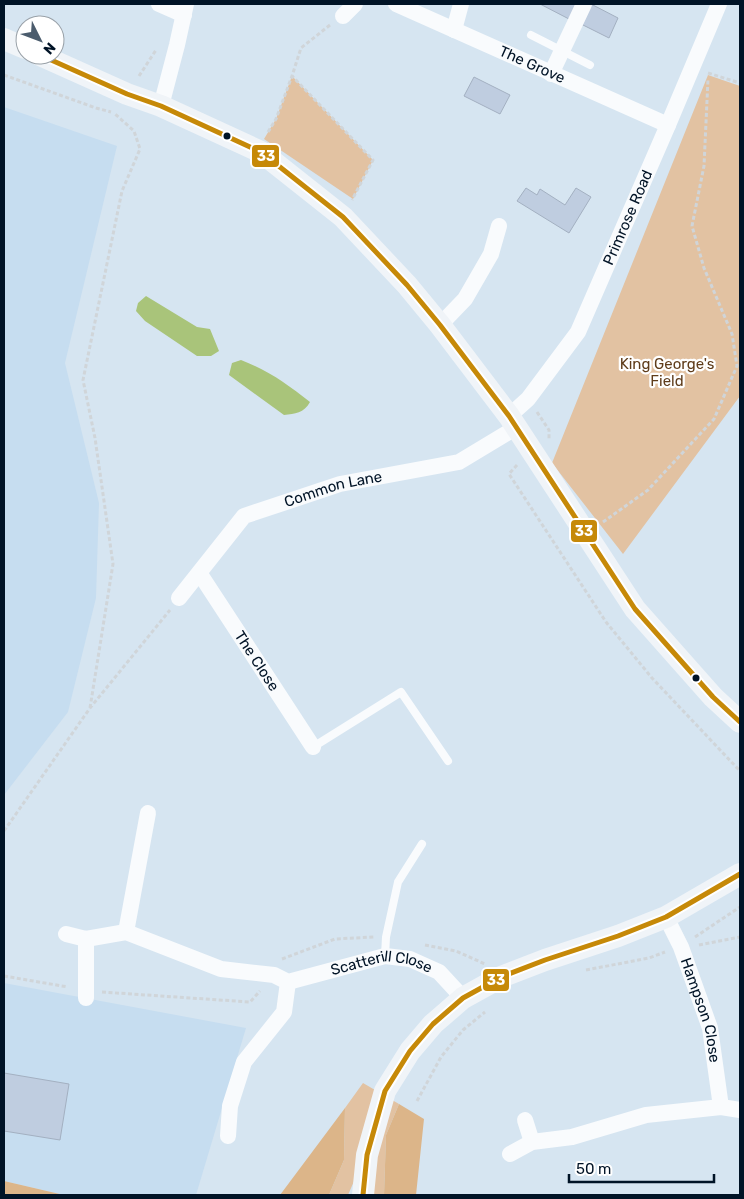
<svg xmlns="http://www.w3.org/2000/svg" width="744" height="1199" font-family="Rubik,sans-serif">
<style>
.built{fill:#c6ddf0}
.green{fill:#e2c2a2}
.forest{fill:#dcb589}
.water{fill:#a9c47a}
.building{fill:#bfcde0;stroke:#a3b0c1}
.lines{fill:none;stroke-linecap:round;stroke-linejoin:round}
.path{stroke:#d0d5d9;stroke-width:3;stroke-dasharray:4 2.5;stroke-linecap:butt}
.lane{stroke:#f9fbfd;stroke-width:8}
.street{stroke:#f9fbfd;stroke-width:16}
.secondary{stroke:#f0f4f8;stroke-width:22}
.bus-1-casing{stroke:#fff;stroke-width:9}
.bus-1{stroke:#c68908;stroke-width:5}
.bus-dot{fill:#001326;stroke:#fff;stroke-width:2}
.labels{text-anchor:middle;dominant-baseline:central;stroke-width:4.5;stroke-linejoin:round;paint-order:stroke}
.street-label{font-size:15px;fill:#001326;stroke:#fff}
.park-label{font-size:15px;fill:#5f3c1a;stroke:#fff}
.line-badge{stroke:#fff;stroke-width:2}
.badge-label{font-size:14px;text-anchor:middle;font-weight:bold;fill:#fff}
</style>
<rect width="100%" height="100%" fill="#d6e5f1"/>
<path class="built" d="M4 107 117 146 65 363 99 503 96 598 68 712 4 795Z
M4 983 246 1028 196 1195H64L4 1181Z"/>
<path class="green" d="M708 75 740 86V396L623 554 552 463Z
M292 76 373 160 353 199 264 139 276 119Z
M363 1083 399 1104 386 1135 384 1195H365L374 1135 348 1195H329L344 1160 345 1108Z"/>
<path class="forest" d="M399 1104 424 1119 416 1195H384L386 1135Z
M345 1108 344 1160 329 1195H280Z
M4 1181 64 1195H4Z"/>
<path class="water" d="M146 296 197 327 210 329 219 351 211 356H197L145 321 136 311 138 303Z
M241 360C269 371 287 384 310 402 304 413 295 414 284 415L229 375 232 363Z"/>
<path class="building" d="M540 4H577L569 19Z
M591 4 618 18 609 38 579 23Z
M474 77 510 95 500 114 464 96Z
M526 188 537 195 540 189 565 205 576 188 591 197 569 233 517 201Z
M4 1073 69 1084 60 1140 4 1131Z"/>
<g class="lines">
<path class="path" d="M330 25 301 48 292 76 373 160 352 200
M708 73 740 83
M4 75 96 108 111 112
M139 76 156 50
M268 132 276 119 292 76
M537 412 549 430V440
M517 465 509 474 606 622 652 678 740 771
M603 522 648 490 714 419 737 366 732 334 704 268 692 226 704 166 708 79
M90 708 113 564 95 438 83 380 122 191 140 149 134 131 114 113
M4 831 90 708 170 610
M695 937 740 907
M425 945 456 951 485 964
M699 945 740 937
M282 959 335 939 374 937
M586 970 649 958 665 952
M4 976 68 987
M102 992 250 1002 260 991
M417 1101 441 1057 463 1030 485 1012"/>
<path class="lane" d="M531 35 590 65
M313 747 401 692 448 761
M385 956 386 937 398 882 422 844"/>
<g class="street">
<path d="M159 4 184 15"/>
<path id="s1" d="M396 4 668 125"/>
<path d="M343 16 355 4"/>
<path d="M454 30 461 4"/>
<path d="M551 74 584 4"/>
<path d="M161 106 177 45 186 4"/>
<path d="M440 325 465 299 491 254 499 226"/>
<path id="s2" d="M509 416 528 399 578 332 668 125 719 4"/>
<path id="s3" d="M200 574 313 747"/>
<path id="s4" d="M179 598 244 516 340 484 459 462 517 427"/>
<path id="s5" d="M666 917 681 947 710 1028 721 1107"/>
<path d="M126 932 148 813"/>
<path id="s6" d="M66 934 86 939 126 932 221 969 274 975 288 982 385 956 410 959 439 972 463 998"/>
<path d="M86 939V998"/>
<path d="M525 1120 532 1142"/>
<path d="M228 1136 230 1106 244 1062 284 1012 288 982"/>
<path d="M510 1154 532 1142 572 1137 646 1115 721 1107 740 1110"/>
</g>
<path class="secondary" d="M4 39 25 48
M40 55 127 94 161 106 261 152 343 217 407 285 440 325 509 416 635 609 713 697 740 722
M363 1195 367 1155 385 1091 410 1051 433 1024 463 998 501 977 545 960 618 936 666 917 740 874"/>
<defs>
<path id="bus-1" d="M40 55 127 94 161 106 261 152 343 217 407 285 440 325 509 416 635 609 713 697 740 722
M363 1195 367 1155 385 1091 410 1051 433 1024 463 998 501 977 545 960 618 936 666 917 740 874"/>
</defs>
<use href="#bus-1" class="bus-1-casing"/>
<use href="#bus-1" class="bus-1"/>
</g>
<g class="bus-dot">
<circle cx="227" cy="136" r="4.5"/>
<circle cx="696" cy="678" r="4.5"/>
</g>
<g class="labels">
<g class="street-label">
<text stroke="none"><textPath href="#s1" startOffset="149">The Grove</textPath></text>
<text stroke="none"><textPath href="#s2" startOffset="234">Primrose Road</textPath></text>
<text stroke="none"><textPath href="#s4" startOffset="198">Common Lane</textPath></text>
<text stroke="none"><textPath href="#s3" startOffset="104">The Close</textPath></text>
<text stroke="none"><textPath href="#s6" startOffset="329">Scatterill Close</textPath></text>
<text stroke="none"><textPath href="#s5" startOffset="100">Hampson Close</textPath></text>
</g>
<g class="park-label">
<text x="667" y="364">King George's<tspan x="667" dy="17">Field</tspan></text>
</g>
</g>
<g class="line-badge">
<rect x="251" y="144" width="29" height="24" rx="5" fill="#c68908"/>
<rect x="570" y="519" width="28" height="24" rx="5" fill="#c68908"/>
<rect x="482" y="968" width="28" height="24" rx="5" fill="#c68908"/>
</g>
<g class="badge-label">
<text x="266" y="161">33</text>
<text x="584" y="536">33</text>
<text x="496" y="985">33</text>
</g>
<rect width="744" height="1199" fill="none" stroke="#001326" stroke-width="10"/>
<g transform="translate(40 40) rotate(132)"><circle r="24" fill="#ffffff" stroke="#99a1a8"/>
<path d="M0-4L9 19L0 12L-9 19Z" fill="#4b5c6d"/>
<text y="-8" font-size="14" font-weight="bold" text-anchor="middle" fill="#001326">N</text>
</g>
<path d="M569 1174v8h145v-8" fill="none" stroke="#001326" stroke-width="2.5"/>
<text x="576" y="1174" font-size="15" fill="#001326" stroke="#ffffff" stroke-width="4" paint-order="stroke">50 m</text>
</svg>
